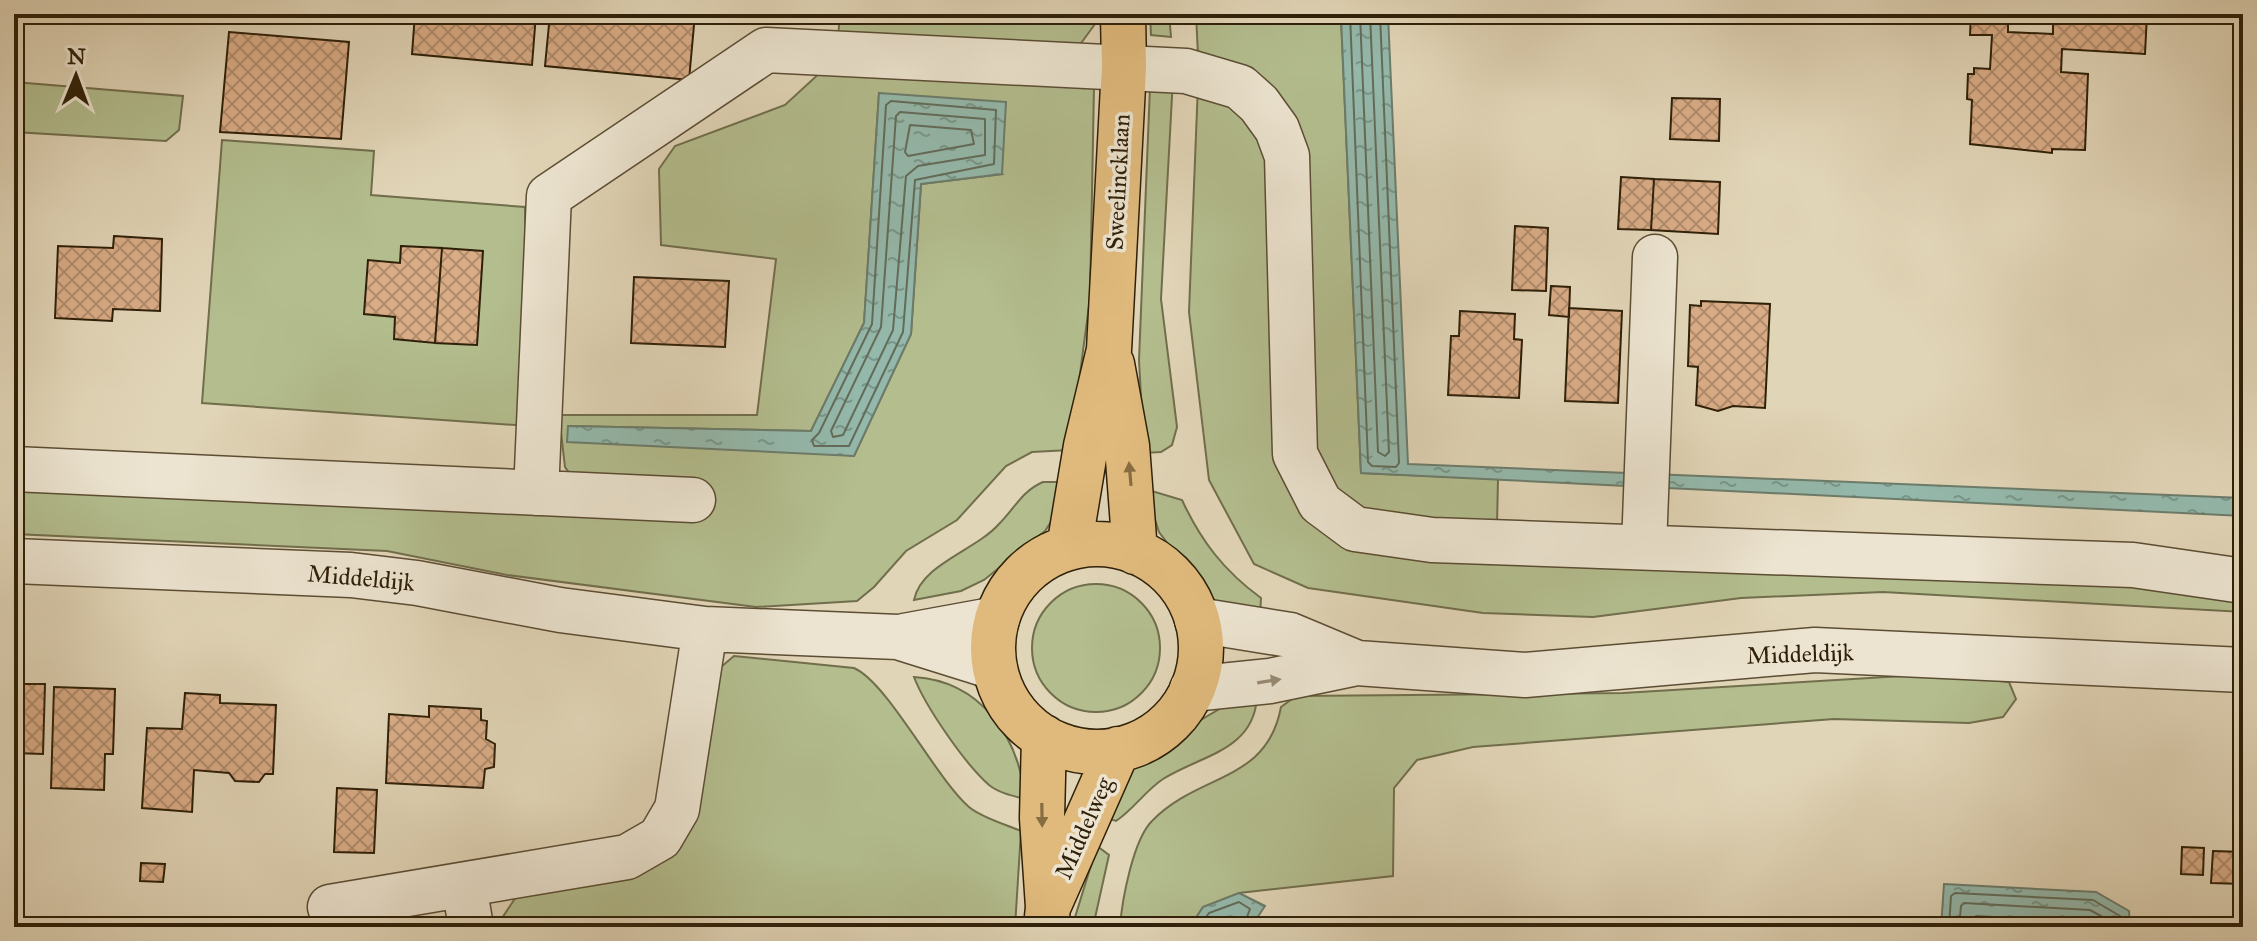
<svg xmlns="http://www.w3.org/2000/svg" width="2257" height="941" font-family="'IM FELL Great Primer',serif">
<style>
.green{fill:#b3bd8e;stroke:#716e4c;stroke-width:2;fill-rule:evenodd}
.water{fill:url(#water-ripples);stroke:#6c7c6b;stroke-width:2}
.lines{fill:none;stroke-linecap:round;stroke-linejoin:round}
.shore{stroke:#626c5a;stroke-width:2}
.building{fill:url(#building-cross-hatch);stroke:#2f2009;stroke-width:2}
.minor-casing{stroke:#5c4d34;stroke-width:47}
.major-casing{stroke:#2f2009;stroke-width:47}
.minor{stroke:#ece4d0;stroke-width:44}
.major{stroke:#e0ba7c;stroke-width:44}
.oneway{fill:#886d42}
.oneway2{fill:#978c76}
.labels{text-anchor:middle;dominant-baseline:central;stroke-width:7;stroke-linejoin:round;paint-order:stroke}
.street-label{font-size:24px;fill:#2f2009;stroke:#ece4d0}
</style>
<defs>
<pattern id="water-ripples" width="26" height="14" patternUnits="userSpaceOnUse" patternTransform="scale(2)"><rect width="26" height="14" fill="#94b9ac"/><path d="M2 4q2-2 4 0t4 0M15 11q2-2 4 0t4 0" fill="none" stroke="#79968a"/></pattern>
<pattern id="building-cross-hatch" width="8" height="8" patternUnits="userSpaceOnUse" patternTransform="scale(2)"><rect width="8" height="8" fill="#d9ac86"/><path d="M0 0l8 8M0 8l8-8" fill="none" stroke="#b08c6c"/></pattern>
</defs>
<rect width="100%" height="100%" fill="#e1d5b7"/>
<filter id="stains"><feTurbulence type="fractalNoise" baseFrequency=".0025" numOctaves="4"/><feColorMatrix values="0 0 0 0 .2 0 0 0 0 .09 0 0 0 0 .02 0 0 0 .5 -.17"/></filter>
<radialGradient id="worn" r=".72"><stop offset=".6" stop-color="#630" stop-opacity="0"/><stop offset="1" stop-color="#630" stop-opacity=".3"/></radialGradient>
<path class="green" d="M840 14H1095V24L1079 46 1006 40 838 37Z
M1150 14H1169L1171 37 1151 35Z
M1196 14H1388L1341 18 1361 473 1498 479 1497 525 1352 511 1316 481 1296 140 1198 55Z
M836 58 1094 86 1090 298 1070 450 1032 452 1006 466 957 520 906 551 874 587 857 601 756 607 507 575 387 551 14 534V478H573L565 467 559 415H757L776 259 661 245 659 169 675 146 785 105ZM879 93 1002 174 921 184 911 334 854 456 569 426 811 431 864 323Z
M1173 78 1161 299 1177 427 1172 445 1161 452 1144 453 1139 360 1150 87Z
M14 82 183 96 179 130 166 141 14 132Z
M1198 84 1230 93 1272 160 1314 520 2243 589V612L1883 592 1741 598 1593 617 1483 613 1308 588 1254 564 1209 480 1189 312Z
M222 140 374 151 371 195 525 207 529 426 202 403Z
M1043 482H1065L1060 508 1045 531 984 580 961 591 914 600C921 564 975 551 999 524 1015 508 1022 491 1043 482Z
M1145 489 1182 500C1201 541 1224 571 1261 598L1260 616 1212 602 1159 532Z
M1032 648a64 64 0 1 1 128 0a64 64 0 1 1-128 0Z
M734 656 854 668C888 683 935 777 969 807 982 818 1005 824 1021 831L1015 927H496L522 888 622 876 715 672Z
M1936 674 2009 682 2016 699 2003 717 1969 723 1834 719 1473 747 1417 760 1394 788 1393 876 1239 893 1203 907 1190 927H1120C1122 900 1133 840 1152 821 1198 773 1267 783 1281 707L1296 696 1623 693Z
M914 677C981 681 1019 737 1025 799 1013 796 999 793 989 785 965 764 925 706 914 677Z
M1257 698C1253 751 1201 755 1163 779 1145 791 1133 810 1116 821L1104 817 1134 767 1168 749 1199 721 1228 704Z
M1097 846 1109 855 1093 927H1072Z
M407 911 431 927H315Z"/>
<path class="water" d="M1388 15 1408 464 2243 498V516L1361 473 1341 17Z
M879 93 1006 102 1002 174 921 184 911 334 854 456 567 442 568 426 811 431 864 323Z
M1944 884 2096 892 2129 911 2130 927H1941Z
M1239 893 1265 906 1251 927H1190L1203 907Z"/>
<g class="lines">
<path class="shore" d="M1350 14 1368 462 1372 466 1396 467 1399 463 1380 14
M1360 14 1378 452 1385 456 1389 452 1370 14
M891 101 996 110 994 164 915 180 903 332 849 446H814L812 440 819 433 872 324 886 105Z
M900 112 985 119V155L918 166 906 176 893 330 843 435 833 437 831 431 881 327 896 116Z
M910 125 971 130 974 144 908 156 905 152Z
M1199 927 1209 913 1239 902 1250 909 1243 927
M1949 927 1951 896 1955 893 2093 900 2120 916 2122 927
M1959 927 1961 906 1964 903 2090 910 2110 921 2112 927
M1971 927 1976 916 2086 922 2096 927"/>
</g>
<path class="building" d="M415 14H536L532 65 412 54Z
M550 14H695L689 80 545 66Z
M755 14H819L818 21Z
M1971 14H2008V32L2053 34V14H2147L2145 54 2062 49 2061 72 2088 74 2085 150 2052 149V153L1970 144 1972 100 1967 99 1968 74H1974V68L1990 69 1992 35H1970Z
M229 32 349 42 341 139 220 132Z
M1672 98 1720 99 1719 141 1670 139Z
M1621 177 1654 179 1651 230 1618 229Z
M1654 179 1720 182 1718 234 1651 230Z
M1515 226 1548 228 1546 291 1512 290Z
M114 236 162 239 160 311 113 309 112 321 55 318 58 246 113 248Z
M401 246 442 248 435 343 394 339 395 317 364 314 368 260 400 263Z
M442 248 483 251 477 345 435 343Z
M634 277 729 281 725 347 631 343Z
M1551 286 1570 287 1569 317 1549 315Z
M1701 301 1770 304 1765 408 1733 406 1718 411 1696 405 1698 367 1688 366 1690 305 1701 306Z
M1569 308 1622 311 1618 403 1565 401Z
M1460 311 1515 314 1514 339 1522 340 1519 398 1448 395 1451 336H1459Z
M14 672 16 684H45L43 754 14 753Z
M54 687 115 689 113 754H105L104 790 51 788Z
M185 693 220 695V703L276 705 273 774H265L259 782 235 781 229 773 194 770 192 812 142 808 147 728 182 729Z
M429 706 481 709V720L487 721 486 739 495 744 494 767 485 769 483 788 386 783 389 714 429 717Z
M337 788 377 790 374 853 334 852Z
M2182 847 2204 848 2203 875 2181 874Z
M2213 851 2243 852V884L2211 883Z
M141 863 165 864 163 882 140 881Z"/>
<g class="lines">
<defs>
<path id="minor" d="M14 469 693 500
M536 493 549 196 766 50 1186 71 1240 87 1259 104 1277 129 1287 156 1295 454 1320 503 1355 529 1432 540 2133 565 2243 581
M1644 547 1655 257
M14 561 351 575 417 583 560 610 705 629 898 637 994 667
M1197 620 1290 635 1357 663
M904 636 997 619
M1192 689 1270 681 1357 663 1525 675 1815 650 2243 670
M464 885 471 927
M330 907 627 857 660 838 677 809 705 629"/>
<path id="major" d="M1112 364 1127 446 1135 552
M993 648a104 104 0 1 1 208 0a104 104 0 1 1-208 0Z
M1069 548 1086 446 1109 350 1124 67 1123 14
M1044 737 1042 818 1048 907 1046 927
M1049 905 1118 749"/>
</defs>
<use href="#minor" class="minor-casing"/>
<use href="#major" class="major-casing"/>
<use href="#minor" class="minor"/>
<use href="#major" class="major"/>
</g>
<defs><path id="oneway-solid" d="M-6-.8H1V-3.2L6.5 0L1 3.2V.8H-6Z" transform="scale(2)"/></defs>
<g class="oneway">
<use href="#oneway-solid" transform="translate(1130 474) rotate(-95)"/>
<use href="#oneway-solid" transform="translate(1042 815) rotate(89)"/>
</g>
<use class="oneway2" href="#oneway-solid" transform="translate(1269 681) rotate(-9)"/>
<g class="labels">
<g class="street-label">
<text transform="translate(1118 182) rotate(-87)">Sweelincklaan</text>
<text transform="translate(361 578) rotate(5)">Middeldijk</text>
<text transform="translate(1800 654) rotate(-2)">Middeldijk</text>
<text transform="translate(1084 828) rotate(-66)">Middelweg</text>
</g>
</g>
<rect width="2257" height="941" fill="none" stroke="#e1d5b7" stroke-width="48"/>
<rect x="16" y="16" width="2225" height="909" fill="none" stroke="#2f2009" stroke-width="4"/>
<rect x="24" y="24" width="2209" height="893" fill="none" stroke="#2f2009" stroke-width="2"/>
<g transform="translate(76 76) rotate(1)" stroke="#ece4d0" stroke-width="6" paint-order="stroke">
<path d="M0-6L14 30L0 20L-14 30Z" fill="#2f2009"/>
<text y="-12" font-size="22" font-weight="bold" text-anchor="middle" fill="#2f2009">N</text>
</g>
<rect width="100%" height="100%" filter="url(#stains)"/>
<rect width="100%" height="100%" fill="url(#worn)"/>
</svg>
